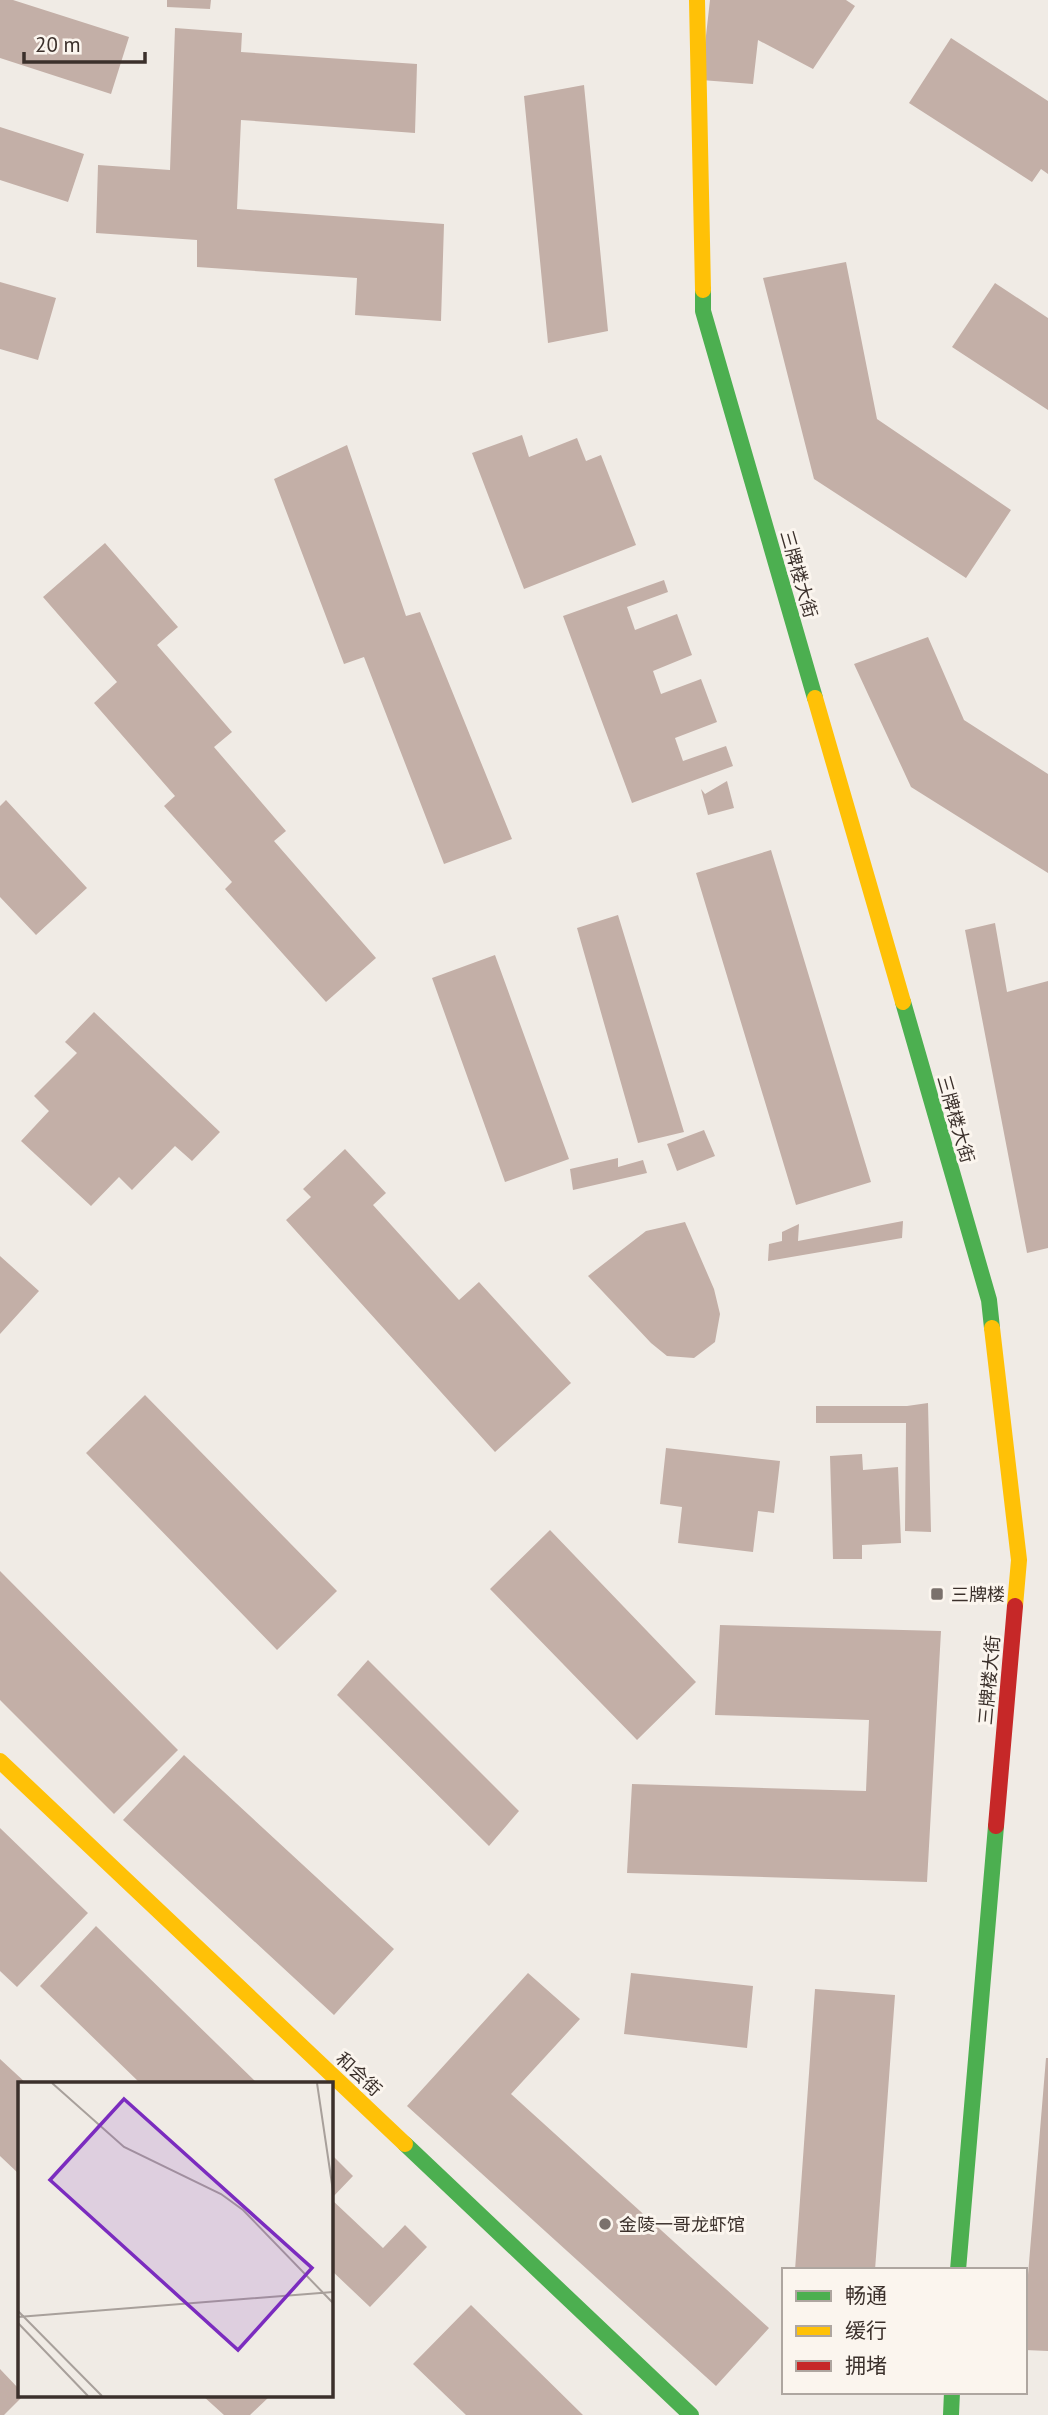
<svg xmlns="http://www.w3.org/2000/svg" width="1048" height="2415" font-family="'PT Sans','Noto Sans SC',sans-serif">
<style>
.building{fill:#c3afa7}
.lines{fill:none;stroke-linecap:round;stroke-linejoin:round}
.fast{stroke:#4caf50;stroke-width:16}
.slow{stroke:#ffc107;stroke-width:16}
.jam{stroke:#c62828;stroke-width:16}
.poi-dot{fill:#7a716c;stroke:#fbf5ee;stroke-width:2.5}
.labels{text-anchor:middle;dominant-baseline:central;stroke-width:6;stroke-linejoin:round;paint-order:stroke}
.street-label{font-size:18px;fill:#3b302b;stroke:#fbf5ee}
.poi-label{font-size:18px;fill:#3b302b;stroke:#fbf5ee;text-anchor:start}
.inset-road{fill:none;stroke:#a8a09b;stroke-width:2}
.view{fill:#7b2cbf;fill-opacity:0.15;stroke:#7b2cbf;stroke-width:3.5}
.inset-edge{fill:none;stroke:#3b302b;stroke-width:3.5}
</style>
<rect width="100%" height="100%" fill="#f0ebe5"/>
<path class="building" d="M0 0H13L129 37 111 94 0 58Z
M167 0H211L210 9 167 7Z
M710 0H846L855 6 813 69 758 40 753 84 701 80Z
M175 28 242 33 241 52 417 64 415 133 241 120 237 209 444 224 441 321 355 315 357 278 197 267V240L96 233 98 165 170 170Z
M951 38 1048 101V174L1041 169 1032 182 909 103Z
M584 85 608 331 548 343 524 96Z
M0 127 84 154 68 202 0 180Z
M846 262 877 419 1011 510 966 578 814 479 763 278Z
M0 282 56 298 38 360 0 349Z
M995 283 1048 318V410L952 347Z
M522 435 529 457 577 438 586 461 601 455 636 545 524 589 472 453Z
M347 445 406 616 420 612 512 839 444 864 364 657 344 664 274 479Z
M105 543 178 627 157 645 232 732 214 747 286 831 274 841 376 958 326 1002 225 889 232 882 164 806 175 796 94 703 117 682 43 597Z
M664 580 668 592 627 607 635 630 677 614 692 655 653 671 661 694 701 679 717 722 675 738 683 761 726 746 733 766 632 803 563 616Z
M928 637 964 720 1048 774V873L911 787 854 664Z
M727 781 734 808 708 815 701 789 705 794Z
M6 800 87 888 36 935 0 897V806Z
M771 850 871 1182 796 1205 696 873Z
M618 915 684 1132 638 1143 577 928Z
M995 923 1007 992 1048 981V1248L1027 1253 965 930Z
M495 955 569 1159 505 1182 432 978Z
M94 1012 220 1132 192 1161 175 1146 132 1190 119 1177 91 1206 21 1141 49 1111 34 1096 77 1053 65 1042Z
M704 1130 715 1156 677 1171 667 1144Z
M345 1149 386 1193 373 1205 459 1300 479 1282 571 1383 495 1452 286 1220 311 1197 303 1189Z
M618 1158V1167L643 1160 647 1173 573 1190 570 1169Z
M903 1221 902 1238 768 1261 769 1244 782 1241V1232L799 1224 798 1241Z
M685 1222 714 1289 720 1314 715 1342 694 1358 667 1356 651 1343 588 1276 646 1231Z
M0 1256 39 1291 0 1334Z
M145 1395 337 1591 277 1650 86 1453Z
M928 1403 931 1532 905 1531 906 1423H816V1406H907Z
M666 1448 780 1461 774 1513 758 1511 753 1552 678 1543 682 1507 660 1504Z
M862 1454 863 1470 898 1467 901 1543 862 1545V1559H833L830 1456Z
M550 1530 696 1682 637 1740 490 1589Z
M0 1571 178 1750 114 1814 0 1700Z
M720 1625 941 1631 927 1882 627 1873 632 1784 866 1791 869 1720 715 1715Z
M368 1660 519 1811 489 1846 337 1695Z
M184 1755 394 1949 334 2015 123 1820Z
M0 1828 88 1913 17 1987 0 1971Z
M96 1926 258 2084H141L40 1986Z
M528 1973 580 2019 511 2094 769 2328 716 2386 407 2106Z
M631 1973 753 1986 747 2048 624 2034Z
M815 1989 895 1995 875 2270H795Z
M1046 2058H1048V2351L1025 2350V2311Z
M0 2059 27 2084H19V2174L0 2156Z
M331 2154 353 2176 331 2199 383 2248 405 2225 427 2247 370 2307 331 2270Z
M471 2305 583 2415H466L413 2364Z
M0 2369 19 2389V2396H23L4 2415H0Z
M203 2396H270L250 2415H224Z"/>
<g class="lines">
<path class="fast" d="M703 290V311L815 698
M903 1002 989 1300 992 1328
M405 2144 691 2415
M958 2270 996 1826
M951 2415 952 2392"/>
<path class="slow" d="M697 0 703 290
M815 698 903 1002
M992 1328 1019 1560 1015 1606
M0 1761 405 2144"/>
<path class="jam" d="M996 1826 1015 1606"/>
</g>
<g class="poi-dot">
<rect x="930" y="1587" width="14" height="14" rx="3.5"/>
<circle cx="605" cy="2224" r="7"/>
</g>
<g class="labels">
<g class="street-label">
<text transform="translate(799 574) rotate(74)">三牌楼大街</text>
<text transform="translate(956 1119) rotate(74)">三牌楼大街</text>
<text transform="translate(989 1680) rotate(-85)">三牌楼大街</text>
<text transform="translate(359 2074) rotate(43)">和会街</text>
</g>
<g class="poi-label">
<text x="951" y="1594">三牌楼</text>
<text x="619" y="2224">金陵一哥龙虾馆</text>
</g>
</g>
<g transform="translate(18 2082)">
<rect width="315" height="315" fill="#f0ebe5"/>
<path class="inset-road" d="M34 1 106 65 203 112 225 128 315 221M299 1 315 109M0 229 84 314M0 235 315 210M0 241 70 314"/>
<path class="view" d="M106 17 294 186 220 268 32 98Z"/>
<rect width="315" height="315" class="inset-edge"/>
</g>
<rect x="782" y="2268" width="245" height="126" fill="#fbf5ee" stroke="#aea6a0" stroke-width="2"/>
<rect x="796" y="2291" width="35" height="10" fill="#4caf50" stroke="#aea6a0" stroke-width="2"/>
<text x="845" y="2303" font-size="21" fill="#3b302b">畅通</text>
<rect x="796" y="2326" width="35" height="10" fill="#ffc107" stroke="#aea6a0" stroke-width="2"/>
<text x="845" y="2338" font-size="21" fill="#3b302b">缓行</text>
<rect x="796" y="2361" width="35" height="10" fill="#c62828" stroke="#aea6a0" stroke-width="2"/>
<text x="845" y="2373" font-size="21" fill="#3b302b">拥堵</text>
<path d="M24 52v10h121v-10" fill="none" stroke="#3b302b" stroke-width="3.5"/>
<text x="35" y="52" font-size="21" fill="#3b302b" stroke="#fbf5ee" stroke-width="5" paint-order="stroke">20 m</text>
</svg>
